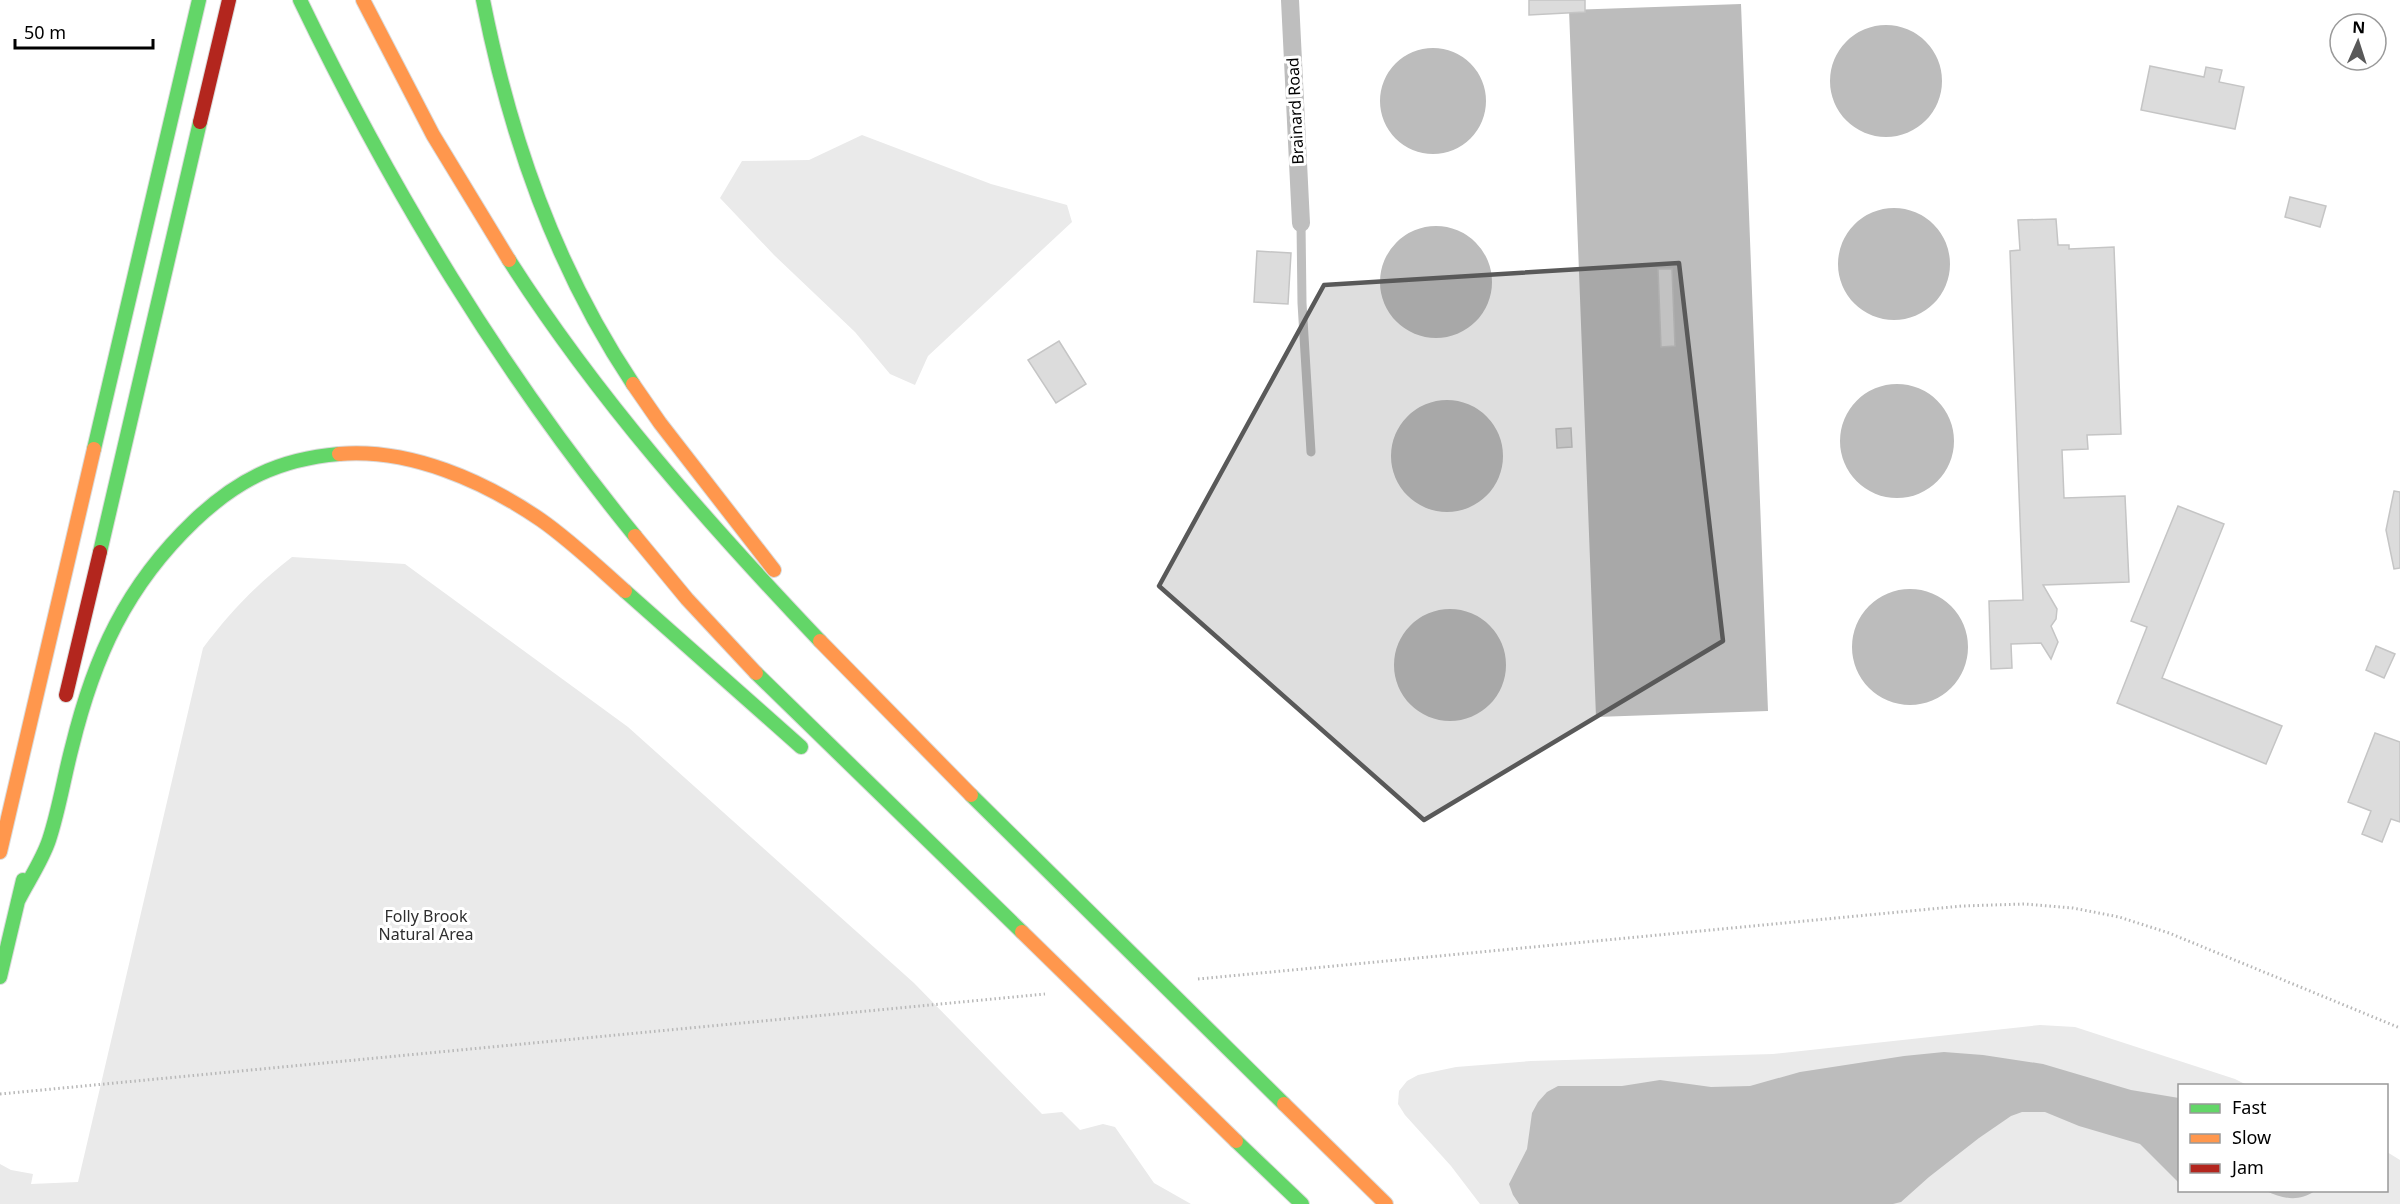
<svg xmlns="http://www.w3.org/2000/svg" width="2400" height="1204" font-family="'Noto Sans',sans-serif">
<style>
.green{fill:#eaeaea}
.water{fill:#bcbcbc}
.building{fill:#dcdcdc;stroke:#c5c5c5;stroke-width:1.5}
.lines{fill:none;stroke-linecap:round;stroke-linejoin:round}
.fast-casing{stroke:#dbdbdb;stroke-width:16}
.slow-casing{stroke:#dbdbdb;stroke-width:16}
.jam-casing{stroke:#dbdbdb;stroke-width:16}
.path{stroke:#b8b8b8;stroke-width:3;stroke-dasharray:1.5 3;stroke-linecap:butt}
.lane{stroke:#bebebe;stroke-width:9}
.street{stroke:#bebebe;stroke-width:18}
.fast{stroke:#63d668;stroke-width:14}
.slow{stroke:#ff974d;stroke-width:14}
.jam{stroke:#b3261e;stroke-width:14}
.marked{fill:#595959;fill-opacity:0.2;stroke:#595959;stroke-width:4.5;stroke-linejoin:round}
.labels{text-anchor:middle;dominant-baseline:central;stroke-width:6;stroke-linejoin:round;paint-order:stroke}
.street-label{font-size:16px;fill:#000;stroke:#fff}
.park-label{font-size:16px;fill:#2f2f2f;stroke:#fff}
</style>
<rect width="100%" height="100%" fill="#fff"/>
<path class="green" d="M862 135 991 184 1067 205 1072 222 928 356 915 385 890 374 855 332 774 255 720 198 742 161 809 160Z
M292 557 405 564 628 727 914 983 1042 1114 1062 1112 1080 1130 1103 1124 1115 1127 1154 1183 1191 1204H0V1164L11 1170 33 1174 31 1184 78 1182 203 648C231 611 255 586 292 557Z
M2040 1025 2075 1027 2235 1079 2247 1085 2180 1086V1190H2386L2387 1152 2400 1160V1204H1532L1513 1195 1519 1204H1480L1451 1166 1405 1115 1398 1104 1399 1091 1407 1081 1418 1075 1456 1067 1531 1061 1773 1054Z"/>
<path class="water" d="M1741 4 1768 711 1596 717 1569 10Z
M1830 81a56 56 0 1 1 112 0a56 56 0 1 1-112 0Z
M1380 101a53 53 0 1 1 106 0a53 53 0 1 1-106 0Z
M1838 264a56 56 0 1 1 112 0a56 56 0 1 1-112 0Z
M1380 282a56 56 0 1 1 112 0a56 56 0 1 1-112 0Z
M1840 441a57 57 0 1 1 114 0a57 57 0 1 1-114 0Z
M1391 456a56 56 0 1 1 112 0a56 56 0 1 1-112 0Z
M1852 647a58 58 0 1 1 116 0a58 58 0 1 1-116 0Z
M1394 665a56 56 0 1 1 112 0a56 56 0 1 1-112 0Z
M1944 1052 1983 1055 2043 1064 2131 1090 2179 1098V1183L2140 1144 2079 1126 2045 1112H2022L2011 1116 1979 1138 1929 1177 1901 1202 1893 1204H1519L1513 1195 1509 1184 1527 1149 1532 1113 1538 1102 1547 1092 1558 1086H1622L1660 1080 1711 1087 1750 1086 1800 1072 1904 1056Z
M2266 1191H2315C2298 1202 2284 1199 2266 1191Z"/>
<path class="building" d="M1529 0H1585V12L1529 15Z
M2150 66 2204 77 2206 67 2222 70 2219 82 2244 87 2235 129 2141 110Z
M2290 197 2326 206 2320 227 2285 217Z
M2056 219 2058 245H2069V249L2114 247 2121 434 2087 435 2088 449 2062 450 2064 498 2125 496 2129 582 2043 585 2057 609 2056 619 2051 626 2058 642 2051 659 2041 643 2011 644 2012 668 1991 669 1989 601 2023 600 2010 251 2020 250 2018 220Z
M1257 251 1291 253 1288 304 1254 302Z
M1658 269H1672L1675 346 1661 347Z
M1059 341 1086 384 1056 403 1028 360Z
M1571 428 1572 447 1557 448 1556 429Z
M2394 491 2400 492V568L2394 569 2386 530Z
M2178 506 2224 524 2162 678 2282 726 2266 764 2117 703 2147 627 2131 621Z
M2376 646 2395 654 2384 678 2366 670Z
M2375 733 2400 742V822L2391 819 2382 842 2362 834 2371 811 2348 802Z"/>
<g class="lines">
<defs>
<path id="fast" d="M300 0C393 193 500 370 635 536
M483 0C510 137 555 267 633 384
M509 260C597 398 707 522 820 641
M94 449 199 0
M100 552 200 122
M625 591 801 747
M756 673 1022 932
M971 795 1284 1104
M18 901C28 881 42 861 49 840 59 810 64 777 72 747 94 657 126 586 194 521 237 480 279 459 339 454
M0 977 23 880
M1236 1141 1302 1204"/>
<path id="slow" d="M363 0 433 135 509 260
M633 384 660 423 774 570
M339 454C410 448 484 481 541 520 571 541 598 567 625 591
M635 536 687 599 756 673
M820 641 971 795
M0 852 94 449
M1022 932 1236 1141
M1284 1104 1386 1204"/>
<path id="jam" d="M200 122 229 0
M66 695 100 552"/>
</defs>
<use href="#fast" class="fast-casing"/>
<use href="#slow" class="slow-casing"/>
<use href="#jam" class="jam-casing"/>
<path class="path" d="M1198 979 1962 906 2024 904 2073 908 2119 917 2169 933 2400 1028
M0 1094 1045 994"/>
<path class="lane" d="M1301 223 1302 303 1311 452"/>
<path class="street" d="M1290 0 1301 223"/>
<use href="#fast" class="fast"/>
<use href="#slow" class="slow"/>
<use href="#jam" class="jam"/>
</g>
<path class="marked" d="M1679 263 1723 641 1424 820 1159 586 1324 285Z"/>
<g class="labels">
<g class="street-label">
<text transform="translate(1295 111) rotate(-93)">Brainard Road</text>
</g>
<g class="park-label">
<text x="426" y="916">Folly Brook<tspan x="426" dy="18">Natural Area</tspan></text>
</g>
</g>
<rect x="2178" y="1084" width="210" height="108" fill="#ffffff" stroke="#999999" stroke-width="1.5"/>
<rect x="2190" y="1104" width="30" height="9" fill="#63d668" stroke="#999999" stroke-width="1.5"/>
<text x="2232" y="1114" font-size="18" fill="#000000">Fast</text>
<rect x="2190" y="1134" width="30" height="9" fill="#ff974d" stroke="#999999" stroke-width="1.5"/>
<text x="2232" y="1144" font-size="18" fill="#000000">Slow</text>
<rect x="2190" y="1164" width="30" height="9" fill="#b3261e" stroke="#999999" stroke-width="1.5"/>
<text x="2232" y="1174" font-size="18" fill="#000000">Jam</text>
<g transform="translate(2358 42) rotate(3)"><circle r="28" fill="#ffffff" stroke="#999999" stroke-width="1.5"/>
<path d="M0-4.5L10 22L0 15L-10 22Z" fill="#595959"/>
<text y="-9" font-size="16" font-weight="bold" text-anchor="middle" fill="#000000">N</text>
</g>
<path d="M15 39v9h138v-9" fill="none" stroke="#000000" stroke-width="3"/>
<text x="24" y="39" font-size="18" fill="#000000" stroke="#ffffff" stroke-width="4.5" paint-order="stroke">50 m</text>
</svg>
